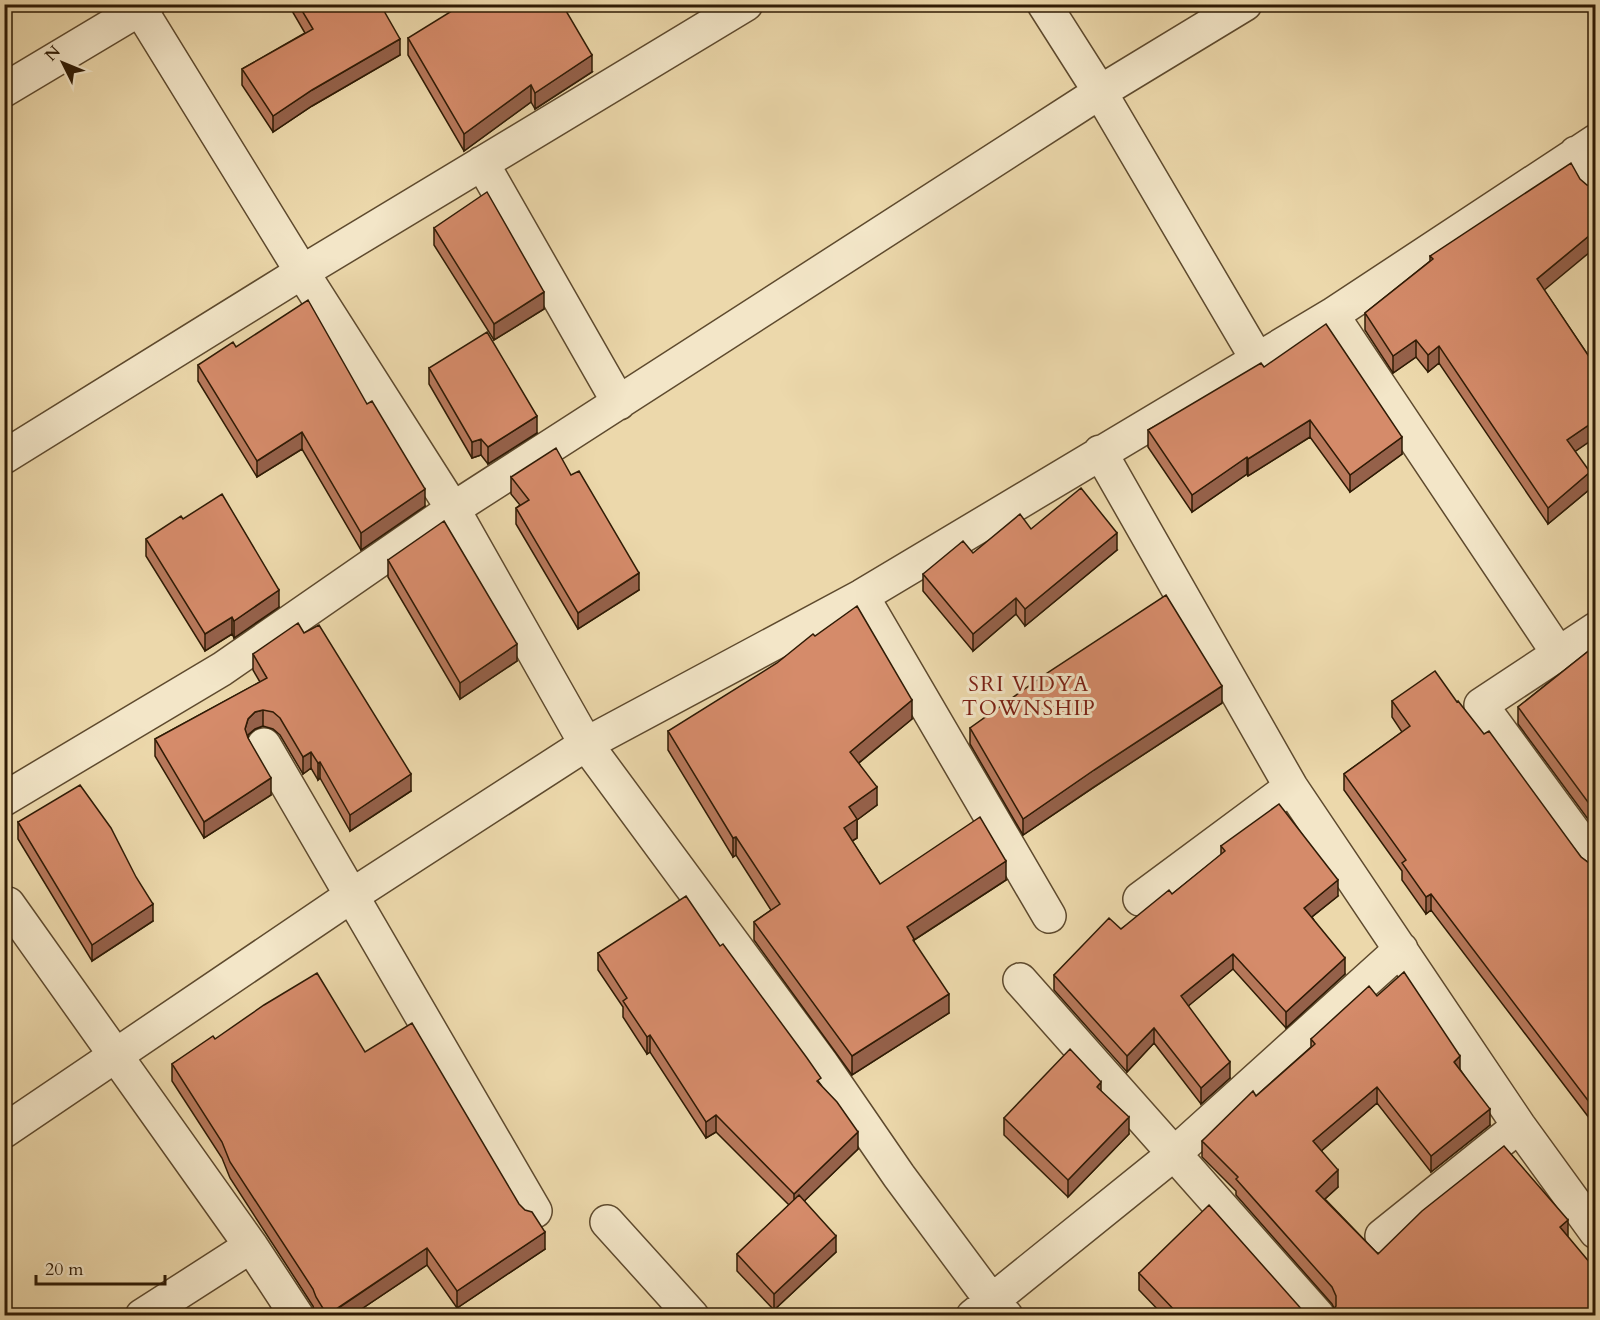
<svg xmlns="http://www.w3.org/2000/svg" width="1600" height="1320" font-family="Cardo,serif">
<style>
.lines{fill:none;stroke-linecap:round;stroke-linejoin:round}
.minor-casing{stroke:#5e4a2e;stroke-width:36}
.minor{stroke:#f3e6c8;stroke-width:33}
.wall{fill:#b7785b;stroke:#2f1b05;stroke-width:1.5}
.shaded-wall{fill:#95614a;stroke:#2f1b05;stroke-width:1.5}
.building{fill:#d58b6a;stroke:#2f1b05;stroke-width:1.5}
.labels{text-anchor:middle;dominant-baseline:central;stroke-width:6;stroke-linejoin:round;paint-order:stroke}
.neighbourhood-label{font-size:21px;letter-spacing:1.5px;fill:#7a1f14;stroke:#f3e6c8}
</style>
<rect width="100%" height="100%" fill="#ecd8ab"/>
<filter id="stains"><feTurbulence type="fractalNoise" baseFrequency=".00333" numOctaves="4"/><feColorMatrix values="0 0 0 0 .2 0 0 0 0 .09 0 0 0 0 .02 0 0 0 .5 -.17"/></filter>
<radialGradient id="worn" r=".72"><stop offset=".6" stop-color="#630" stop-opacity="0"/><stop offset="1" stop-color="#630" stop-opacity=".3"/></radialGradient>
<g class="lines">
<defs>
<path id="minor" d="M137 4 302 272 453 509 586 744 822 1064 899 1176 991 1300 1006 1316
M1044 4 1100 92 1257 359
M4 90 148 4
M1576 153 1596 185
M482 163 619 403
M1332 315 1558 653
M1100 452 1291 787 1519 1126 1596 1232
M4 457 302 272 746 4
M862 596 1049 916
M1596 629 1481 705 1596 862
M264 745 535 1211
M4 799 222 669 453 509 1100 92 1245 4
M1140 899 1291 787
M8 904 251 1246 297 1316
M1020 980 1318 1316
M4 1131 351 896 586 744 862 596 1332 315 1596 141
M607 1222 692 1316
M1382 1236 1519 1126
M142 1316 251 1246
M973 1316 1175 1153 1401 949"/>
</defs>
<use href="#minor" class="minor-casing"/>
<use href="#minor" class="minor"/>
</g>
<path class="wall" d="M288 4H380L400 55 312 106 273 132 242 85V69L305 33Z
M408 38 592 72 535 109 531 102 464 151 408 55Z
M434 228 544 309 494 340 434 245Z
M1430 256 1544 290 1596 367V437L1575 451 1590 489 1548 524 1439 363 1428 372 1416 357 1393 373 1365 330V313L1430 261Z
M236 347 367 404 425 506 361 550 302 449 257 477 198 381V365Z
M1264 367 1402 454 1350 492 1310 437 1248 476 1247 474 1192 512 1148 447V430Z
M429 368 537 433 488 464 481 455 472 458 429 384Z
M511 477 639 590 578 629 516 524V508L520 505 511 494Z
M183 519 279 607 234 638 232 634 205 651 146 556V539Z
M1031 529 1117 550 1025 626 1016 614 973 651 923 591V574Z
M388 560 517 661 460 699 388 577Z
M304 633 411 791 350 831 320 778 318 780 311 768 303 774 280 735 273 729 263 726 255 729 248 735V738L271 795 204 838 155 756V739L260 682 253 670V654Z
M1596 645V830L1518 724V707Z
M1392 701 1457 702 1581 857 1589 863 1596 864V1127L1431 910 1426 914 1402 880V871L1344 790V774L1402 732 1392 717Z
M1222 703 1094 787 1023 835 970 744V728Z
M912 719 859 763 877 805 857 820V838L852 841 880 884 1006 880 914 940V942L949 1013 852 1075 754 940V922L771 910 736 855 733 857 668 750V731Z
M18 822 153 921 92 961 18 839Z
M1221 846 1338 896 1312 917 1345 974 1286 1028 1233 969 1188 1006 1230 1078 1201 1104 1154 1043 1127 1072 1054 990V975L1172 894 1221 855Z
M720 946 821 1085 858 1149 804 1201 836 1252 774 1310 737 1271V1254L789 1205 716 1132 706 1138 650 1052 647 1054 623 1017V1007L598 970V953Z
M1377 996 1460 1070 1490 1125 1431 1172 1377 1103 1321 1151 1338 1187 1325 1199 1378 1254 1568 1236 1330 1314 1334 1308 1332 1304 1236 1195V1191L1202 1157V1141L1256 1096 1311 1047V1039Z
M215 1039 365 1052 545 1249 457 1308 427 1265 351 1316H316L313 1306 230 1178 222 1158 172 1081V1064Z
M1101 1091 1129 1134 1068 1197 1004 1135V1118Z
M1139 1273 1304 1312 1310 1316H1164L1139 1290Z"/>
<path class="shaded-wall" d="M400 39V55L312 106 273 132V116L312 90Z
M592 55V72L535 109V93Z
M531 85V102L464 151V134Z
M1596 230V247L1537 296V279Z
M544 292V309L494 340V324Z
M1416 340V357L1393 373V356Z
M1439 346V363L1428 372V355Z
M537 416V433L488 464V447Z
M1310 420V437L1248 476V459Z
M1596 420V437L1567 457V440Z
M302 432V449L257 477V461Z
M1402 437V454L1350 492V475Z
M481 439V455L472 458V442Z
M1247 457V474L1192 512V495Z
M1590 472V489L1548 524V508Z
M425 489V506L361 550V533Z
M1117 533V550L1025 626V609Z
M639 573V590L578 629V613Z
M279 590V607L234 638V621Z
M1016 598V614L973 651V634Z
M232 617V634L205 651V634Z
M517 644V661L460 699V683Z
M1222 686V703L1094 787 1023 835V819L1094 770Z
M912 700V719L850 770V752Z
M263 710V726L255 729 248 735 245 746V729L248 719 255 712Z
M311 752V768L303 774V757Z
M320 762V778L318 780V763Z
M411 774V791L350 831V815Z
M271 778V795L204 838V822Z
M877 787V805L857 820V838L844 846V828L849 807Z
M736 837V855L733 857V838Z
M1006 861V880L914 940V957L907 927Z
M1338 880V896L1304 923V908Z
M1431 894V910L1426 914V897Z
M153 904V921L92 961V945Z
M1233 954V969L1181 1012V996Z
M1345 958V974L1286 1028V1012Z
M949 994V1013L852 1075V1056Z
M1154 1028V1043L1127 1072V1056Z
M650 1035V1052L647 1054V1037Z
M1460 1056V1072L1454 1062Z
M1230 1062V1078L1201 1104V1088Z
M1101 1082V1099L1097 1087Z
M1377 1087V1103L1313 1158V1141Z
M1490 1109V1125L1431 1172V1156Z
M716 1115V1132L706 1138V1122Z
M1129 1117V1134L1068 1197V1180Z
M858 1132V1149L794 1211V1194Z
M1338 1170V1187L1316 1207V1191Z
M1568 1220V1236L1560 1244V1227Z
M545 1232V1249L457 1308V1291Z
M836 1236V1252L774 1310V1294Z
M427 1248V1265L351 1316H327Z"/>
<path class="building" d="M298 4H380L400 39 312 90 273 116 242 69 313 29Z
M463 4H562L592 55 535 93 531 85 464 134 408 38Z
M1571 163 1580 179 1587 185 1596 187V230L1537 279 1596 367V420L1567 440 1590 472 1548 508 1439 346 1428 355 1416 340 1393 356 1365 313 1433 259 1430 256Z
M487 192 544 292 494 324 434 228Z
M308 300 367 404 372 401 425 489 361 533 302 432 257 461 198 365 233 342 236 347Z
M1326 324 1402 437 1350 475 1310 420 1248 459 1247 457 1192 495 1148 430 1261 363 1264 367Z
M487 332 537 416 488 447 481 439 472 442 429 368Z
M556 448 571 475 579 471 639 573 578 613 516 508 529 500 511 477Z
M1081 488 1117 533 1025 609 1016 598 973 634 923 574 963 541 973 553 1020 514 1031 529Z
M222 494 279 590 234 621 232 617 205 634 146 539 181 516 183 519Z
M444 521 517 644 460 683 388 560Z
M1166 595 1222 686 1094 770 1023 819 970 728 1047 673Z
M857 606 912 700 850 752 877 787 849 807 857 819 844 828 880 884 980 817 1006 861 907 927 914 939 913 940 949 994 852 1056 754 922 780 904 736 837 733 838 668 731 777 663 813 634 815 636Z
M298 623 304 633 319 625 411 774 350 815 320 762 318 763 311 752 303 757 280 718 273 712 263 710 255 712 248 719 245 729 248 738 271 778 204 822 155 739 267 678 253 654Z
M1596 645V813L1518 707Z
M1435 671 1457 702 1458 701 1484 734 1489 731 1581 857 1589 863 1596 864V1111L1431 894 1426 897 1402 863 1406 860 1344 774 1410 726 1392 701Z
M80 785 111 828 136 877 153 904 92 945 18 822Z
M1279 804 1338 880 1304 908 1345 958 1286 1012 1233 954 1181 996 1230 1062 1201 1088 1154 1028 1127 1056 1054 975 1109 918 1121 929 1169 890 1172 894 1225 851 1221 846Z
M686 896 720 946 723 944 807 1058 821 1078 817 1081 837 1102 858 1132 794 1194 716 1115 706 1122 650 1035 647 1037 623 1001 627 998 598 953Z
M1404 972 1460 1056 1454 1062 1490 1109 1431 1156 1377 1087 1313 1141 1338 1170 1316 1191 1378 1254 1422 1211 1504 1146 1568 1220 1560 1227 1596 1270V1316H1326L1330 1314 1336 1306V1296L1332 1287 1236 1179 1238 1177 1202 1141 1253 1091 1256 1096 1315 1044 1311 1039 1369 986 1377 996Z
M317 973 365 1052 412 1023 519 1204 525 1210 532 1212 545 1232 457 1291 427 1248 327 1315 316 1297 313 1289 230 1162 222 1142 172 1064 213 1036 215 1039 264 1005Z
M1070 1049 1101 1082 1097 1087 1129 1117 1068 1180 1004 1118Z
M799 1195 836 1236 774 1294 737 1254Z
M1209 1205 1304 1312 1310 1316H1180L1139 1273Z"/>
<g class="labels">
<g class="neighbourhood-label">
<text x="1029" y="684">SRI VIDYA<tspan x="1029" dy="24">TOWNSHIP</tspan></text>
</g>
</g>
<rect width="1600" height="1320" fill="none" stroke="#ecd8ab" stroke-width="24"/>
<rect x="6" y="6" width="1588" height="1308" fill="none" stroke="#2f1b05" stroke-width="3"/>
<rect x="12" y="12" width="1576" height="1296" fill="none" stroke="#2f1b05" stroke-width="1.5"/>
<g transform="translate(63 63) rotate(313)" stroke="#f3e6c8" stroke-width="4.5" paint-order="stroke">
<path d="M0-4.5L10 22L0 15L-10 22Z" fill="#2f1b05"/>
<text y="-9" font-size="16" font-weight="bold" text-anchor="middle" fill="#2f1b05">N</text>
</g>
<path d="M36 1275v9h129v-9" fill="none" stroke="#2f1b05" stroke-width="3"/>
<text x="45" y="1275" font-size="18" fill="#2f1b05" stroke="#f3e6c8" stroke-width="4.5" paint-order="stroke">20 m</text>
<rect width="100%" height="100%" filter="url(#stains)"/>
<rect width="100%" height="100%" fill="url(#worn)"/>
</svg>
